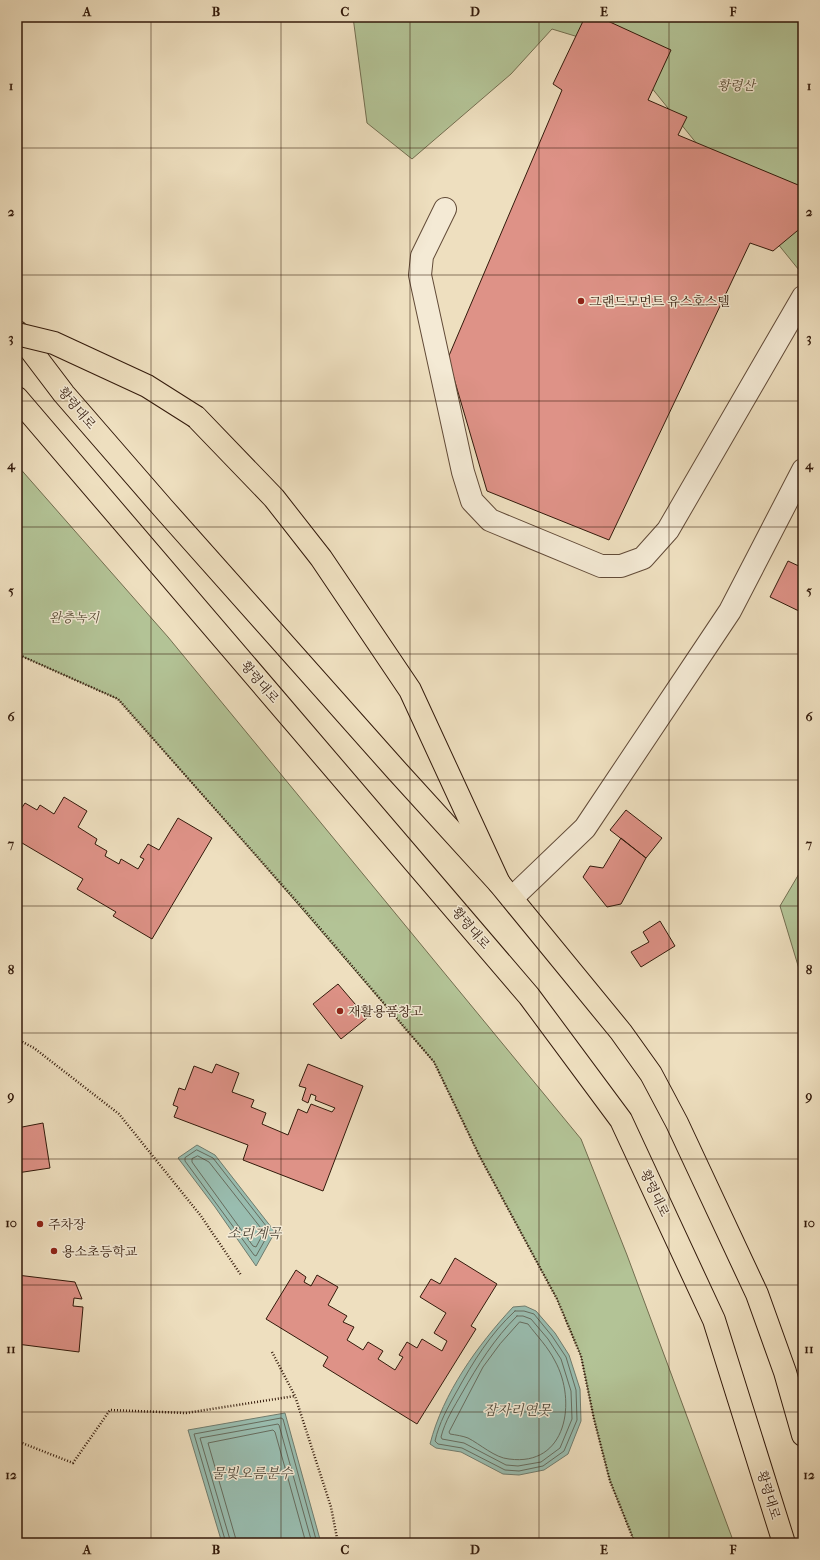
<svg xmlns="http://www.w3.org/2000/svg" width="820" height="1560" font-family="'IM FELL French Canon','Noto Serif KR',serif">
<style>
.green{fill:#b3c396;stroke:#736e50}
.water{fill:#99bdb0;stroke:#707c6e}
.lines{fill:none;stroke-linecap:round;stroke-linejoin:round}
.shore{stroke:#666c5e;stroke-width:1}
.building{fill:#de9287;stroke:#331a0b}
.minor-casing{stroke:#624b38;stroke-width:24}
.major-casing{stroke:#331a0b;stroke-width:24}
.highway-casing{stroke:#331a0b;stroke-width:24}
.path{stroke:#331a0b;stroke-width:2.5;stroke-dasharray:1 2;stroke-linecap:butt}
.minor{stroke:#f4ead5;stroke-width:22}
.major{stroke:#eedfbf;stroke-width:22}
.highway{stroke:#eedfbf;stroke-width:22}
.highway-bridge-casing{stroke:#331a0b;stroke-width:24;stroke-linecap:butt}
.highway-bridge{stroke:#eedfbf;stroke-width:22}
.grid{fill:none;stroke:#331a0b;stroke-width:1;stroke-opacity:0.55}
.poi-dot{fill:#8f2418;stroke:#f4ead5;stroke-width:1.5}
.labels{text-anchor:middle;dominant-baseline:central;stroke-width:3;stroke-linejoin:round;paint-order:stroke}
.park-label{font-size:13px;font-style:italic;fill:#594d35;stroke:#f4ead5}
.poi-label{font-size:13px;fill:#331a0b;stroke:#f4ead5;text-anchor:start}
.street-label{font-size:13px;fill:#331a0b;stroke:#f4ead5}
.water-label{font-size:14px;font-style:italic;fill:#524b3d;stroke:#f4ead5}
.neatline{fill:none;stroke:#331a0b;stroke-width:1.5}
.grid-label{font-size:13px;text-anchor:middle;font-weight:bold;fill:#331a0b}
</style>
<rect width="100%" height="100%" fill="#eedfbf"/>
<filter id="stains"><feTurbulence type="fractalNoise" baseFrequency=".005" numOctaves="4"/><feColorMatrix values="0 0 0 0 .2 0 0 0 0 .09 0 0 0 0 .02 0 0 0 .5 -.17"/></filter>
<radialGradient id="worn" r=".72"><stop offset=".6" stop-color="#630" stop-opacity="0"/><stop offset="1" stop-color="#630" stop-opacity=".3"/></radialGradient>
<path class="green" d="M353 17H803V275L621 50 552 29 511 74 412 159 367 123Z
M17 465 168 637 581 1139 627 1255 734 1543H635L610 1481 594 1419 581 1356 557 1299 480 1157 434 1062 258 858 118 699 17 654Z
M803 867V982L780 906Z"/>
<path class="water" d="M197 1145 215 1155 275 1232 256 1266 215 1207 178 1158Z
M525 1306 536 1311 555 1333 569 1355 580 1389 581 1421 568 1454 544 1470 519 1475 503 1474 461 1452 436 1448 430 1444C443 1393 477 1346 513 1307Z
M285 1413 321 1543H222L188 1430Z"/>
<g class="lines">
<path class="shore" d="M197 1150 213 1158 270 1231 256 1256 254 1255 185 1161V1158Z
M198 1156 209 1162 264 1232 256 1247 253 1246 192 1162V1159Z
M515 1311H524L534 1314 552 1336 566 1357 576 1390 577 1420 564 1451 543 1466 519 1471 505 1470 462 1448 438 1444 435 1441C439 1423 448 1407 457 1391 473 1362 490 1334 515 1311Z
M517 1316H523L531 1319 548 1339 561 1359 571 1391 572 1419 560 1448 541 1462 518 1466 506 1465 464 1443 442 1439 441 1437C445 1421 454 1407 462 1393 478 1365 494 1339 517 1316Z
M520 1322 528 1324C537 1336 548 1347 555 1361 577 1401 567 1467 509 1459 495 1458 480 1444 468 1438 463 1436 456 1435 450 1434L449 1432 483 1367 500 1344Z
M226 1543 194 1434 281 1418 283 1419 317 1543
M231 1543 200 1438 278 1424 279 1425 312 1543
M237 1543 208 1443 273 1430 275 1432 306 1543"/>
</g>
<path class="building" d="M585 17H599L671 50 648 100 687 117 678 135 803 187V226L773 251 750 243 609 540 487 491 448 358 562 90 553 84Z
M788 561 803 568V613L770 597Z
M64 797 87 811 78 827 97 839 95 844 107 851 105 856 119 864 121 859 138 869 144 859 140 857 148 844 159 850 178 818 212 838 152 939 113 916 116 912 77 889 83 879 17 840V815L25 803 37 810 40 805 54 814Z
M626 810 662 838 646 858 610 830Z
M621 838 646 858 621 904 607 907 583 877 590 866 603 868Z
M660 921 675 946 641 967 631 952 649 942 643 932Z
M338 984 367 1018 341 1039 313 1004Z
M216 1064 239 1073 232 1092 254 1100 251 1107 266 1113 262 1124 288 1135 298 1109 307 1113 311 1104 332 1112 335 1108 315 1100 316 1096 311 1094 308 1103 302 1100 306 1088 299 1086 308 1064 363 1086 323 1191 243 1160 248 1145 174 1117 178 1107 173 1105 179 1088 185 1090 194 1066 212 1073Z
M43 1123 50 1168 17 1173V1128Z
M455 1258 497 1284 471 1326 476 1329 417 1424 323 1366 328 1357 266 1319 296 1270 306 1277 304 1282 311 1286 317 1275 338 1287 328 1305 347 1316 343 1322 354 1327 347 1340 363 1350 368 1342 383 1351 378 1359 395 1370 403 1357 399 1355 407 1342 417 1348 422 1339 442 1351 447 1341 434 1333 446 1313 420 1297 431 1279 440 1284Z
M17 1275 75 1282 82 1299 74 1298 73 1306 83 1307 79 1352 17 1344Z"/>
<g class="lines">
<defs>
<path id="minor" d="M445 209 422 256 420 275 463 472 472 501 490 520 601 566H621L643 558 668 530 803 297
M512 898 585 828 730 611 803 470"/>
<path id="major" d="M17 332 64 394 163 508 397 771 499 883 621 1032 651 1074 677 1123 757 1294 785 1372 803 1435
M17 398 529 996 621 1120 714 1320 784 1543"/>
<path id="highway" d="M196 417 274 498 321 558 410 690 499 883"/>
</defs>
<use href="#minor" class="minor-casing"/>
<use href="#major" class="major-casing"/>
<use href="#highway" class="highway-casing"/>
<path class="path" d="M17 654 118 699 307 913 434 1062 480 1157 557 1299 581 1356 594 1419 610 1481 635 1543
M17 1039 34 1048 119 1114 201 1216 241 1275
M272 1352 295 1396 331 1507 338 1543
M17 1450 22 1443 73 1463 110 1410 186 1413 295 1396"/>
<use href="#minor" class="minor"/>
<use href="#major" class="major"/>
<use href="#highway" class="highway"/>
<defs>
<path id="highway-bridge" d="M17 334 54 343 147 386 196 417"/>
</defs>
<use href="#highway-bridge" class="highway-bridge-casing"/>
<use href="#highway-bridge" class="highway-bridge"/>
</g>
<path class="grid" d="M151 17V1543M281 17V1543M410 17V1543M539 17V1543M669 17V1543M17 148H803M17 275H803M17 401H803M17 527H803M17 654H803M17 780H803M17 906H803M17 1033H803M17 1159H803M17 1285H803M17 1412H803"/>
<g class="poi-dot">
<circle cx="581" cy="301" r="4"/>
<circle cx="340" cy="1011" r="4"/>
<circle cx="40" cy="1224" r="4"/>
<circle cx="54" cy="1251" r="4"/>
</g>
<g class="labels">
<g class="park-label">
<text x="736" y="85">황령산</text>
<text x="74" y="617">완층녹지</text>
</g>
<g class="poi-label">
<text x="589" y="301">그랜드모먼트 유스호스텔</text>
<text x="348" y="1011">재활용품창고</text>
<text x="48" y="1224">주차장</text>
<text x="62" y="1251">용소초등학교</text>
</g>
<g class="street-label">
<text transform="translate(77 408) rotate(50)">황령대로</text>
<text transform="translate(260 682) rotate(49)">황령대로</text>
<text transform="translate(471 928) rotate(49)">황령대로</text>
<text transform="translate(655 1193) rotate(65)">황령대로</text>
<text transform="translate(769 1495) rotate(73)">황령대로</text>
</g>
<g class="water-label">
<text x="254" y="1233">소리계곡</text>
<text x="517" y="1410">잠자리연못</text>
<text x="252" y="1473">물빛오름분수</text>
</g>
</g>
<rect width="820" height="1560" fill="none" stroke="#eedfbf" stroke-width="44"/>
<rect x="22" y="22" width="776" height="1516" class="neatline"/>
<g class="grid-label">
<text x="87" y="16">A</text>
<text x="216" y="16">B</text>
<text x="345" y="16">C</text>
<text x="475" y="16">D</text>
<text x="604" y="16">E</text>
<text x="733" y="16">F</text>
<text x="11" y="90">1</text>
<text x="809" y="90">1</text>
<text x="11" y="216">2</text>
<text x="809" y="216">2</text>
<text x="11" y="342">3</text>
<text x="809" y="342">3</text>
<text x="11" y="469">4</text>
<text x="809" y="469">4</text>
<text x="11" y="595">5</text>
<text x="809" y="595">5</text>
<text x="11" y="721">6</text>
<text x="809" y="721">6</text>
<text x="11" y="848">7</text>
<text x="809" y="848">7</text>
<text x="11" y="974">8</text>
<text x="809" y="974">8</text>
<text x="11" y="1100">9</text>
<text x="809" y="1100">9</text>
<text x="11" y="1227">10</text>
<text x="809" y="1227">10</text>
<text x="11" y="1353">11</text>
<text x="809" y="1353">11</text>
<text x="11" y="1479">12</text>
<text x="809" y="1479">12</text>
<text x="87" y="1554">A</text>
<text x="216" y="1554">B</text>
<text x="345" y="1554">C</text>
<text x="475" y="1554">D</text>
<text x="604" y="1554">E</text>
<text x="733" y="1554">F</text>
</g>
<rect width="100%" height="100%" filter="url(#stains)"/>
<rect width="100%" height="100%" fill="url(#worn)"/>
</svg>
